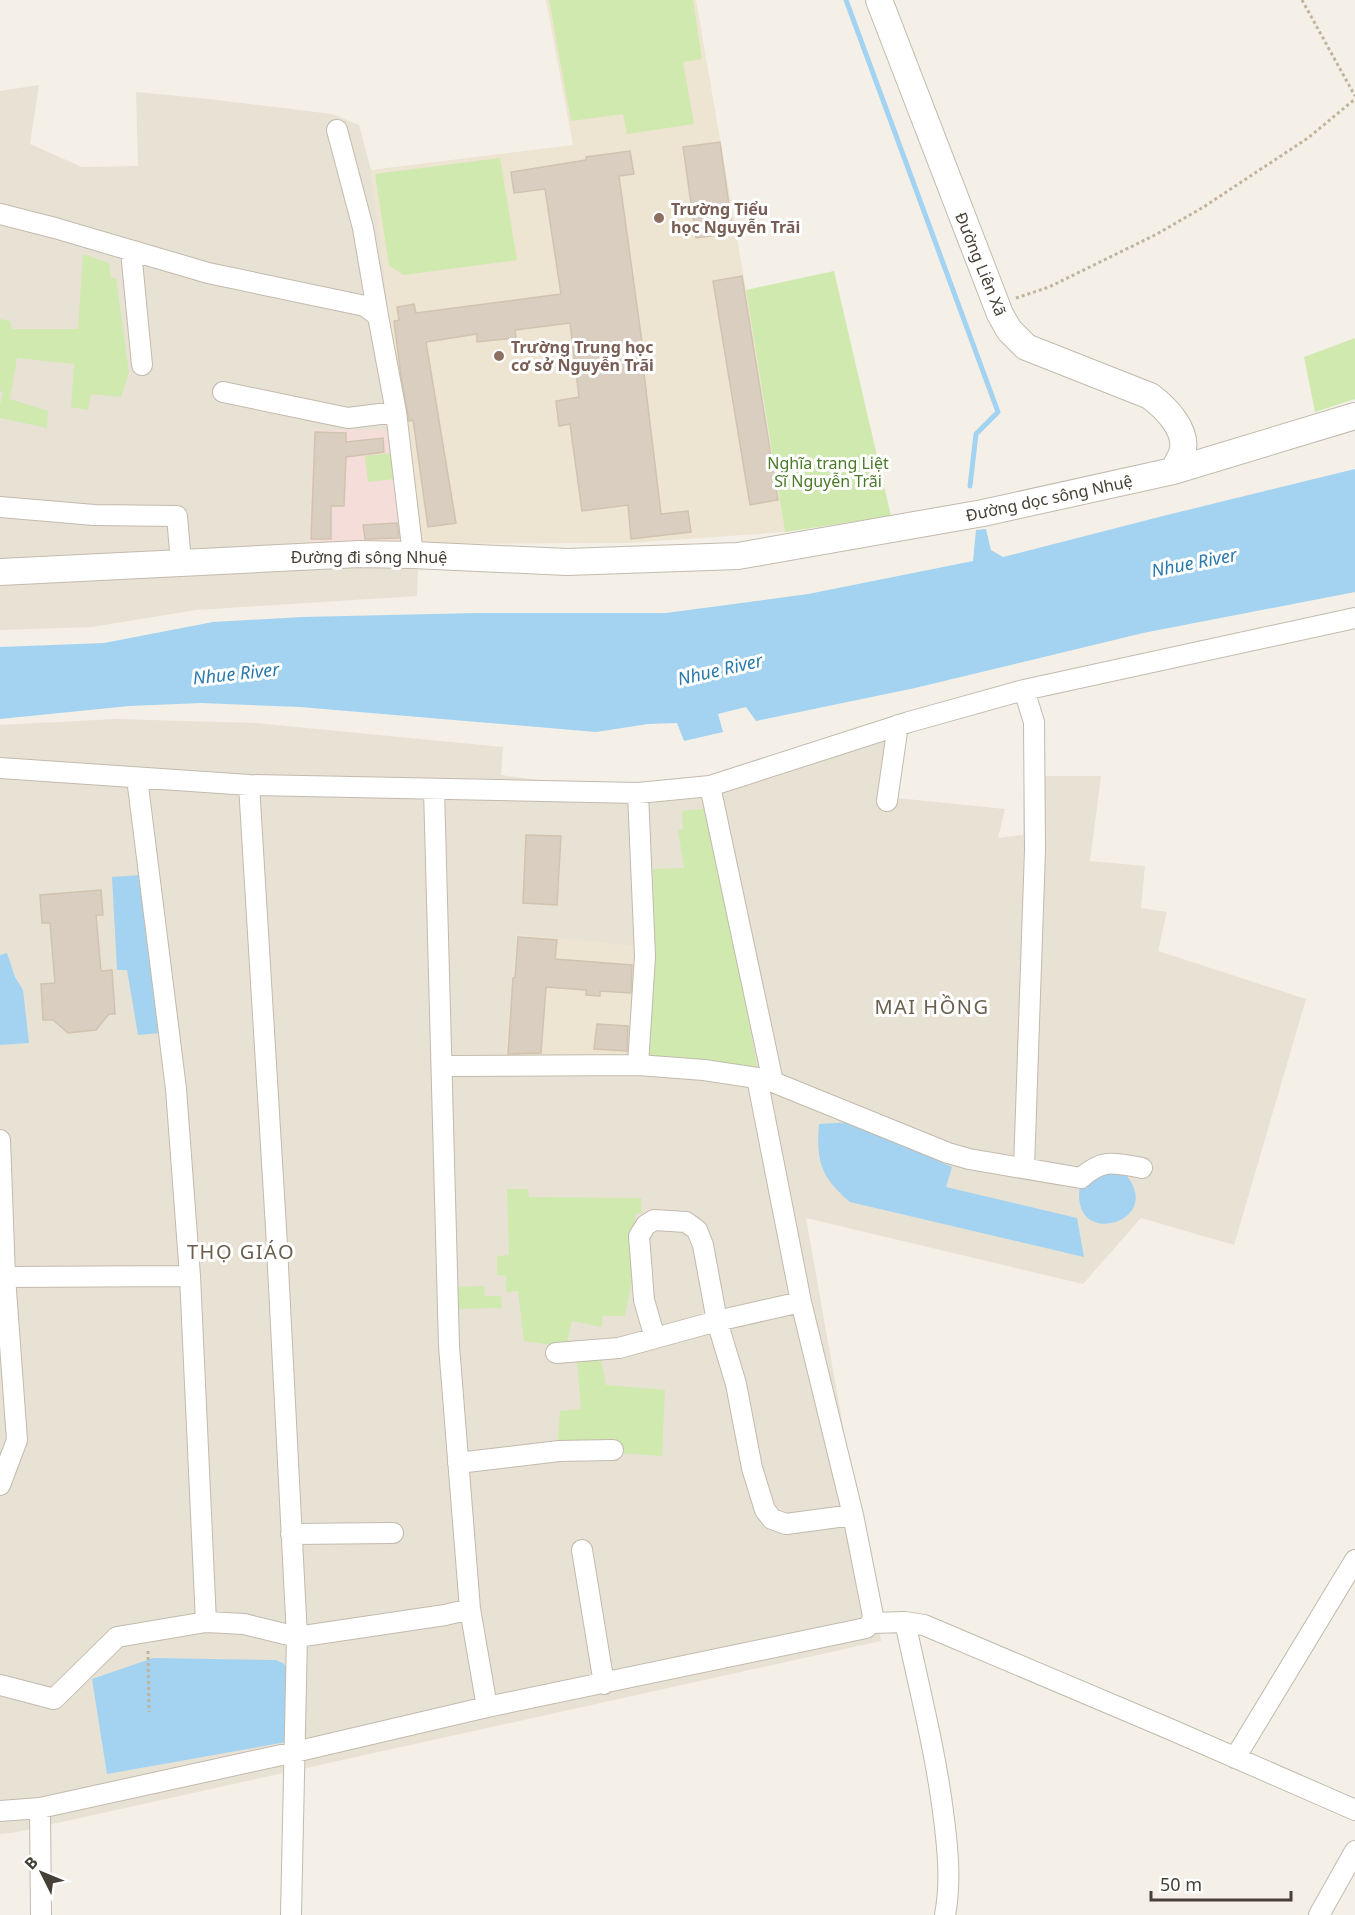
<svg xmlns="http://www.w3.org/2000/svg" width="1355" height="1915" font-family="'Noto Sans',sans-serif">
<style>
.residential{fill:#e8e2d5}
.education{fill:#ede4d1}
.medical{fill:#f5ddda}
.green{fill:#d0e9af}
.water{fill:#a3d3f1}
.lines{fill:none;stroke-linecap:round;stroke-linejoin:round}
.stream{stroke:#a3d3f1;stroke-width:5}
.building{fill:#d9cebf;stroke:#d1c3af;stroke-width:1.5}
.minor-casing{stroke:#c2baad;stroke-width:22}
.tertiary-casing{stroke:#c2baad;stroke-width:28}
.path{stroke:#c2b39b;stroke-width:3;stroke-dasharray:3 3;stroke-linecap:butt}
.minor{stroke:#fff;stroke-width:20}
.tertiary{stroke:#fff;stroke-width:26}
.education-dot{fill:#8d6e63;stroke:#fff;stroke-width:2}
.labels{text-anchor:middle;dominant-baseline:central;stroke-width:6;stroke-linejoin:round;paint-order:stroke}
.education-label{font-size:16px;font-weight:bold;fill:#785e54;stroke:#fff;text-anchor:start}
.street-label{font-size:16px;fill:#474036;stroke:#fff}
.park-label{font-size:16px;fill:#497a28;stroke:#fff}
.water-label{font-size:18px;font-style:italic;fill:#2c7aad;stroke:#fff}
.quarter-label{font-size:20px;letter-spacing:1.5px;fill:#6a5e4d;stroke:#fff}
</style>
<rect width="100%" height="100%" fill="#f4f0e7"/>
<path class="residential" d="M39 85 30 144 82 167 138 166 136 92 209 99 332 114 359 125 371 170 419 544 417 596 196 610 92 627 0 630V91Z
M116 719 255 723 503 747 501 775 638 793 710 786 909 722 897 798 1005 809 998 838 1023 835 1024 776H1101L1090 861 1145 866 1141 908 1167 912 1158 951 1306 999 1234 1245 1141 1218 1083 1284 806 1218 881 1641 12 1833 0 1834V725Z"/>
<path class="education" d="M546 0H696L746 290 785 532 629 543 419 544 371 170 573 145Z
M517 934 638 946 635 1062 504 1060Z"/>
<path class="medical" d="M313 430H389L406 542H309Z"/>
<path class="green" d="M549 0H693L702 59 683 62 694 124 627 134 623 114 571 121Z
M500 158 517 260 403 275 389 265 375 174Z
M83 254 109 263 111 278H116L129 373 121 397 91 394 88 410 71 407 74 364 17 358 10 399 48 411 47 428 0 418V405L3 392 0 391V319L10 321 12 329H78Z
M834 271 891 516 785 532 746 290Z
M1355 338V399L1315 412 1304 357Z
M391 453 394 479 368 482 365 456Z
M710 808 758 1072 646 1061 654 940 653 869 684 868 678 830 683 829 682 811Z
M507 1189H528L529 1197 641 1198 642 1213 635 1214 636 1260 625 1316H602V1327L572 1321 566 1347 524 1341 518 1291 506 1292V1276L497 1275V1256L509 1255Z
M484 1286 485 1296H501L502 1308 453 1309V1287Z
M600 1355 606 1385 665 1390 662 1456 557 1449 560 1411 581 1409 577 1360Z"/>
<path class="water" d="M1355 469V592L1143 633 915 688 756 721 746 707 718 714 723 732 684 741 677 723 648 724 596 732 300 707 201 703 129 706 0 719V647L104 643 213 622 302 617 477 613H666L808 594 973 561 976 530 986 529 991 550 1003 557 1163 516Z
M141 875 161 1033 138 1035 127 970H117L112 877Z
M7 953 15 977 23 990 29 1043 0 1045V955Z
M851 1122 952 1167 946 1187 1077 1218 1084 1257 850 1202C821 1177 816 1162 819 1124Z
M1100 1169 1126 1175C1166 1223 1069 1250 1080 1186Z
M153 1658 276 1660 283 1663 287 1668 292 1741 107 1774 92 1679Z"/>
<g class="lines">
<path class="stream" d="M846 0 998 412 976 434 970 486"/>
</g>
<path class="building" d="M720 142 733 233 696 238 683 147Z
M630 151 634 174 619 176 645 364 643 365 661 514 688 511 691 532 631 539 628 505 582 511 570 424 559 426 556 401 579 397 570 323 515 330 516 338 477 342V334L426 342 456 523 428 527 413 420 409 421 401 376 394 321 399 320 397 307 414 304 416 313 561 294 545 189 514 193 511 172 586 160V157Z
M742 276 778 500 750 505 713 281Z
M315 432 346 433V442L383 438 384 452 346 457 344 506H331V539H311Z
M397 523 399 538 365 539 363 525Z
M526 835 561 836 557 905 523 903Z
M101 890 103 915H96L101 971 112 970 115 1014H109L96 1030 68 1033 53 1020H43L41 984 55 983 50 923H42L40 895Z
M518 937 557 940 555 959 632 965 631 993 600 991V996L586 995V990L546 987 541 1053 508 1054 513 978H515Z
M597 1024 628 1026 627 1051 594 1049Z"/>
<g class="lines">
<defs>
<path id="minor" d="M337 130 363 228 378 316
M0 214 55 228 208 273 365 306 378 316 396 412 413 555
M131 251 142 365
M223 392 348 418 396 412
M0 507 94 515 177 516 181 563
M1024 690 1034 722 1035 850 1024 1168
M0 768 249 785 638 793 710 786 909 722 1024 690 1355 618
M249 785 276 1228 297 1637 291 1915
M638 793 645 956 638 1065
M887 801 898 725
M442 1066 638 1065 704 1070 757 1078
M773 1082 948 1153 969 1159 1081 1178C1103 1158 1115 1163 1142 1168
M0 1140 5 1277 17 1440 0 1485
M190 1276 206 1622
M5 1277 190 1276 176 1089 137 778
M655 1338 644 1300 639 1236 646 1225 654 1220 686 1222 697 1230 703 1245 717 1321 736 1384 752 1468 765 1510 772 1519 786 1524 853 1515
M556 1353 619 1348 717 1321 801 1302
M458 1463 559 1451 613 1450
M291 1534 393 1533
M582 1550 604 1684
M470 1609 487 1707
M905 1622C919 1687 936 1753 944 1819 948 1851 951 1883 945 1915
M871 1623 905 1622 924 1625 1172 1730 1355 1810
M0 1685 54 1699 117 1637 206 1622 244 1624 297 1637 445 1615 470 1609 449 1346 434 789
M1235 1758 1355 1560
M40 1808 41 1915
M0 1811 40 1808 295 1752 487 1707 866 1628 871 1623 873 1616 853 1515 801 1302 757 1078 773 1082 710 786
M1319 1915 1355 1851"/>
<path id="tertiary" d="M879 0 1000 314 1009 330 1026 347 1150 396C1166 408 1189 431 1182 453 1180 459 1176 465 1173 471
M0 572 359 554 413 555 567 562 738 556 983 513 1173 471 1355 416"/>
</defs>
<use href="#minor" class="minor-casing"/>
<use href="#tertiary" class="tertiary-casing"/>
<path class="path" d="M1302 0 1355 96
M1016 298 1049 287 1155 235 1202 208 1308 138 1355 99
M148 1651 149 1712"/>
<use href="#minor" class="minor"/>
<use href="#tertiary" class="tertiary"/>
</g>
<g class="education-dot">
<circle cx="659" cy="218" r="6"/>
<circle cx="499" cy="356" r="6"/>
</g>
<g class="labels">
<g class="education-label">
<text x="671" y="209">Trường Tiểu<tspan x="671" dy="18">học Nguyễn Trãi</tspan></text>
<text x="511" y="347">Trường Trung học<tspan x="511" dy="18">cơ sở Nguyễn Trãi</tspan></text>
</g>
<g class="street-label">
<text transform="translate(981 264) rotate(68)">Đường Liên Xã</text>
<text transform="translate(1049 498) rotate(-12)">Đường dọc sông Nhuệ</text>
<text x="369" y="557">Đường đi sông Nhuệ</text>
</g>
<g class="park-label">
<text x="828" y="463">Nghĩa trang Liệt<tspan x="828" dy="18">Sĩ Nguyễn Trãi</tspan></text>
</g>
<g class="water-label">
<text transform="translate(1194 562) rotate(-11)">Nhue River</text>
<text transform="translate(720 669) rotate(-13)">Nhue River</text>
<text transform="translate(236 673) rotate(-6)">Nhue River</text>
</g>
<g class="quarter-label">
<text x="932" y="1006">MAI HỒNG</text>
<text x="241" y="1251">THỌ GIÁO</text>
</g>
</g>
<g transform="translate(42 1873) rotate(313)" stroke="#ffffff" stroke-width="4.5" paint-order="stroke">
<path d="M0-4.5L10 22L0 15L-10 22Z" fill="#474036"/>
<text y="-9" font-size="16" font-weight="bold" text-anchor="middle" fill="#474036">B</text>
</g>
<path d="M1151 1891v9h140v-9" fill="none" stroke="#474036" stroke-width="3"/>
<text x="1160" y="1891" font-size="18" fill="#474036" stroke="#ffffff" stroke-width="4.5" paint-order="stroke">50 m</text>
</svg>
